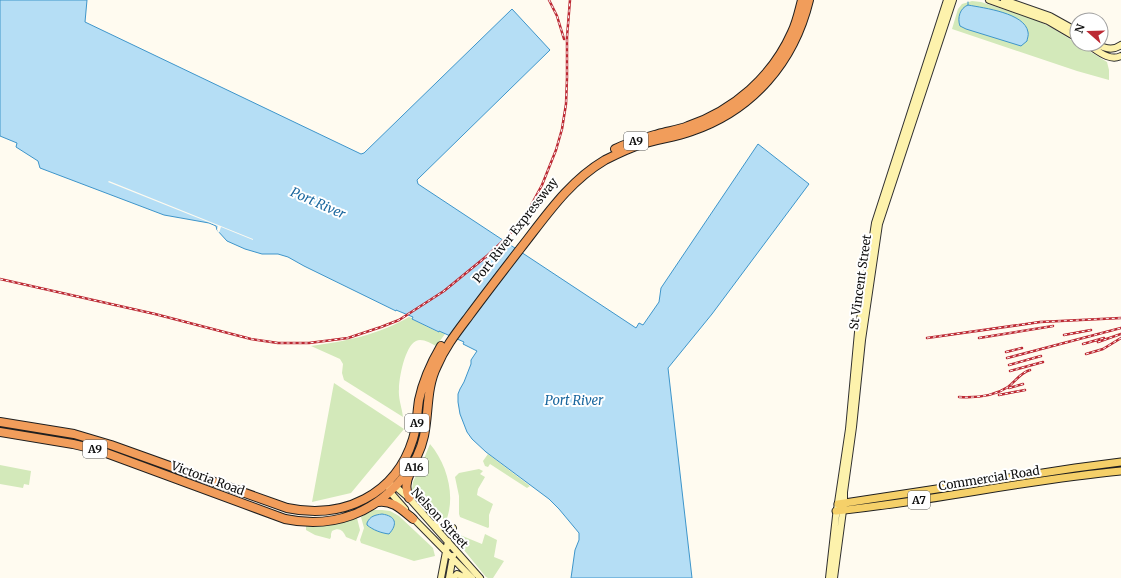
<svg xmlns="http://www.w3.org/2000/svg" width="1121" height="578" font-family="Merriweather,serif">
<style>
.green{fill:#d3e9ba}
.water{fill:#b5def5;stroke:#3e95ca}
.pier{fill:#fffbf0}
.lines{fill:none;stroke-linecap:round;stroke-linejoin:round}
.stream{stroke:#3e95ca;stroke-width:1}
.secondary-casing{stroke:#303030;stroke-width:8}
.primary-casing{stroke:#1f1f1f;stroke-width:9}
.highway-casing{stroke:#1f1f1f;stroke-width:10}
.secondary{stroke:#fdf2ac;stroke-width:6}
.primary{stroke:#f5d069;stroke-width:7}
.highway{stroke:#f19d5b;stroke-width:8}
.rail-casing{stroke:#bc2933;stroke-width:2.5}
.rail{stroke:#fff;stroke-width:1;stroke-dasharray:3;stroke-linecap:butt}
.labels{text-anchor:middle;dominant-baseline:central;stroke-width:4;stroke-linejoin:round;paint-order:stroke}
.shield{fill:#fff;stroke:#565656;stroke-width:1}
.shield-label{font-size:11px;font-weight:bold;fill:#0e0e0e}
.street-label{font-size:12px;fill:#0e0e0e;stroke:#fff}
.water-label{font-size:13px;font-style:italic;fill:#1a679e;stroke:#fff}
</style>
<rect width="100%" height="100%" fill="#fffbf0"/>
<path class="green" d="M972 1 981 2 1036 20 1052 28 1107 62 1109 70V80L1077 71 952 29 958 9 962 4Z
M409 317 412 318V319L438 332 440 331 445 334 436 346C430 343 422 338 416 341 405 346 399 378 399 389 398 398 402 408 403 417L344 380 342 373 343 364 340 359 311 346C347 341 377 335 409 317Z
M334 383 404 429 351 493 312 502Z
M430 444C447 464 456 496 446 521L417 498 412 490 413 482 423 461Z
M488 454 530 486 527 488 490 464 488 467 485 466 483 461Z
M0 465 31 471 29 485 24 484 23 488 0 484Z
M479 469 483 471 480 474 485 477 478 489 477 495 493 504 489 515V527L488 528 460 517 459 514V496L455 477 459 473Z
M373 510H382L390 511 399 516 433 548 435 556 414 561 361 543 360 540 364 528 361 517Z
M357 518 360 530 356 541 346 537C343 530 339 527 332 531L331 534V537L330 539 315 535 306 530V526C324 525 340 523 357 518Z
M485 534 497 540 494 557 504 561 493 578H488L486 577 459 544 460 535 482 544Z"/>
<path class="water" d="M0 0H87L85 22 361 154 364 153 512 9 550 50 419 178 417 180 418 184 636 328 639 323 643 325 659 302 661 288 758 144 809 184 712 314 668 368 692 578H571L575 550 579 540V533L559 509 549 499 486 452 472 439 467 432 460 414 458 402V394L460 389 464 382 471 364V360L477 351 463 344 464 342 439 331V332L412 319 413 317 396 310V311L304 266 288 257 278 254H262L245 249 227 241 217 230 216 226 209 223 164 215 40 168 38 161 16 147 17 143 0 136Z
M968 5C984 8 1025 13 1028 32 1029 35 1027 39 1027 41L1021 46 966 29 960 26C957 18 960 8 968 5Z
M382 514C396 516 398 524 389 534 381 533 373 530 367 525V523C370 516 375 515 382 514Z"/>
<path class="pier" d="M109 181 253 239V240L221 227 219 233 217 230 218 226 108 182Z"/>
<g class="lines">
<path class="stream" d="M968 5V2"/>
<defs>
<path id="secondary" d="M989 0 1048 21 1077 38
M1004 0 1050 16 1077 31
M1087 44C1097 50 1109 62 1121 56
M1097 44C1105 49 1113 51 1121 45
M387 483 396 487 409 498 480 578
M389 488 390 492 405 509
M411 516 472 578
M433 524 450 529 453 528
M441 578 448 541
M449 578 453 556
M453 578 457 574 466 578
M829 578 836 516 849 429 858 332 875 223 947 0
M834 578 844 503V492L853 427 862 340 879 224 953 0"/>
<path id="primary" d="M838 504 1075 468 1121 462
M836 511C932 501 1026 480 1121 471"/>
<path id="highway" d="M615 149C629 142 644 138 658 134 668 131 679 130 688 126 734 110 772 77 792 32 797 22 799 11 802 0
M0 422 74 434 111 445 287 508C343 520 396 495 413 439 417 426 417 413 419 400 423 381 431 363 441 346
M0 432 73 444 98 450 285 519C332 529 375 514 405 475 414 464 421 450 424 436 429 412 426 388 437 366 445 347 457 332 469 316 486 293 503 271 520 249 546 216 568 182 605 160 617 154 629 148 642 144 658 139 676 137 692 131 753 110 794 62 809 0
M409 498C405 489 406 482 410 473
M378 502C393 500 402 510 413 519"/>
</defs>
<use href="#secondary" class="secondary-casing"/>
<use href="#primary" class="primary-casing"/>
<use href="#highway" class="highway-casing"/>
<use href="#secondary" class="secondary"/>
<use href="#primary" class="primary"/>
<use href="#highway" class="highway"/>
<defs>
<path id="rail" d="M549 0 557 16 564 39
M0 279 155 314 251 339 278 343H309L348 338 381 327 399 320 444 291 488 255 502 242 513 231 529 209 542 185 556 150 562 129 566 104 567 78V37L570 0
M1064 335 1091 330
M927 338 1040 322 1121 318
M979 338 1053 326
M1098 342 1121 334
M1083 344 1104 338
M1006 352 1022 348
M1086 354 1103 349 1121 338
M1007 358 1121 328
M1009 365 1041 356
M1010 371 1043 362
M1009 388 1023 384
M999 395 1025 390
M959 397C975 398 994 396 1008 387 1016 381 1020 373 1030 370"/>
</defs>
<use href="#rail" class="rail-casing"/>
<use href="#rail" class="rail"/>
</g>
<g class="labels">
<g class="shield">
<rect x="624" y="132" width="24" height="18" rx="3"/>
<rect x="405" y="414" width="24" height="18" rx="3"/>
<rect x="83" y="440" width="24" height="18" rx="3"/>
<rect x="400" y="458" width="28" height="18" rx="3"/>
<rect x="908" y="491" width="22" height="18" rx="3"/>
</g>
<g class="shield-label">
<text x="636" y="141">A9</text>
<text x="417" y="423">A9</text>
<text x="95" y="449">A9</text>
<text x="414" y="467">A16</text>
<text x="919" y="500">A7</text>
</g>
<g class="street-label">
<text transform="translate(515 230) rotate(-52)">Port River Expressway</text>
<text transform="translate(860 282) rotate(-82)">St Vincent Street</text>
<text transform="translate(208 478) rotate(20)">Victoria Road</text>
<text transform="translate(989 478) rotate(-9)">Commercial Road</text>
<text transform="translate(440 518) rotate(47)">Nelson Street</text>
</g>
<g class="water-label">
<text transform="translate(318 203) rotate(24)">Port River</text>
<text x="574" y="400">Port River</text>
</g>
</g>
<g transform="translate(1089 32) rotate(290)"><circle r="19" fill="#ffffff" stroke="#9f9f9f"/>
<path d="M0-3L7 15L0 10L-7 15Z" fill="#bc2933"/>
<text y="-6" font-size="11" font-weight="bold" text-anchor="middle" fill="#0e0e0e">N</text>
</g>
</svg>
